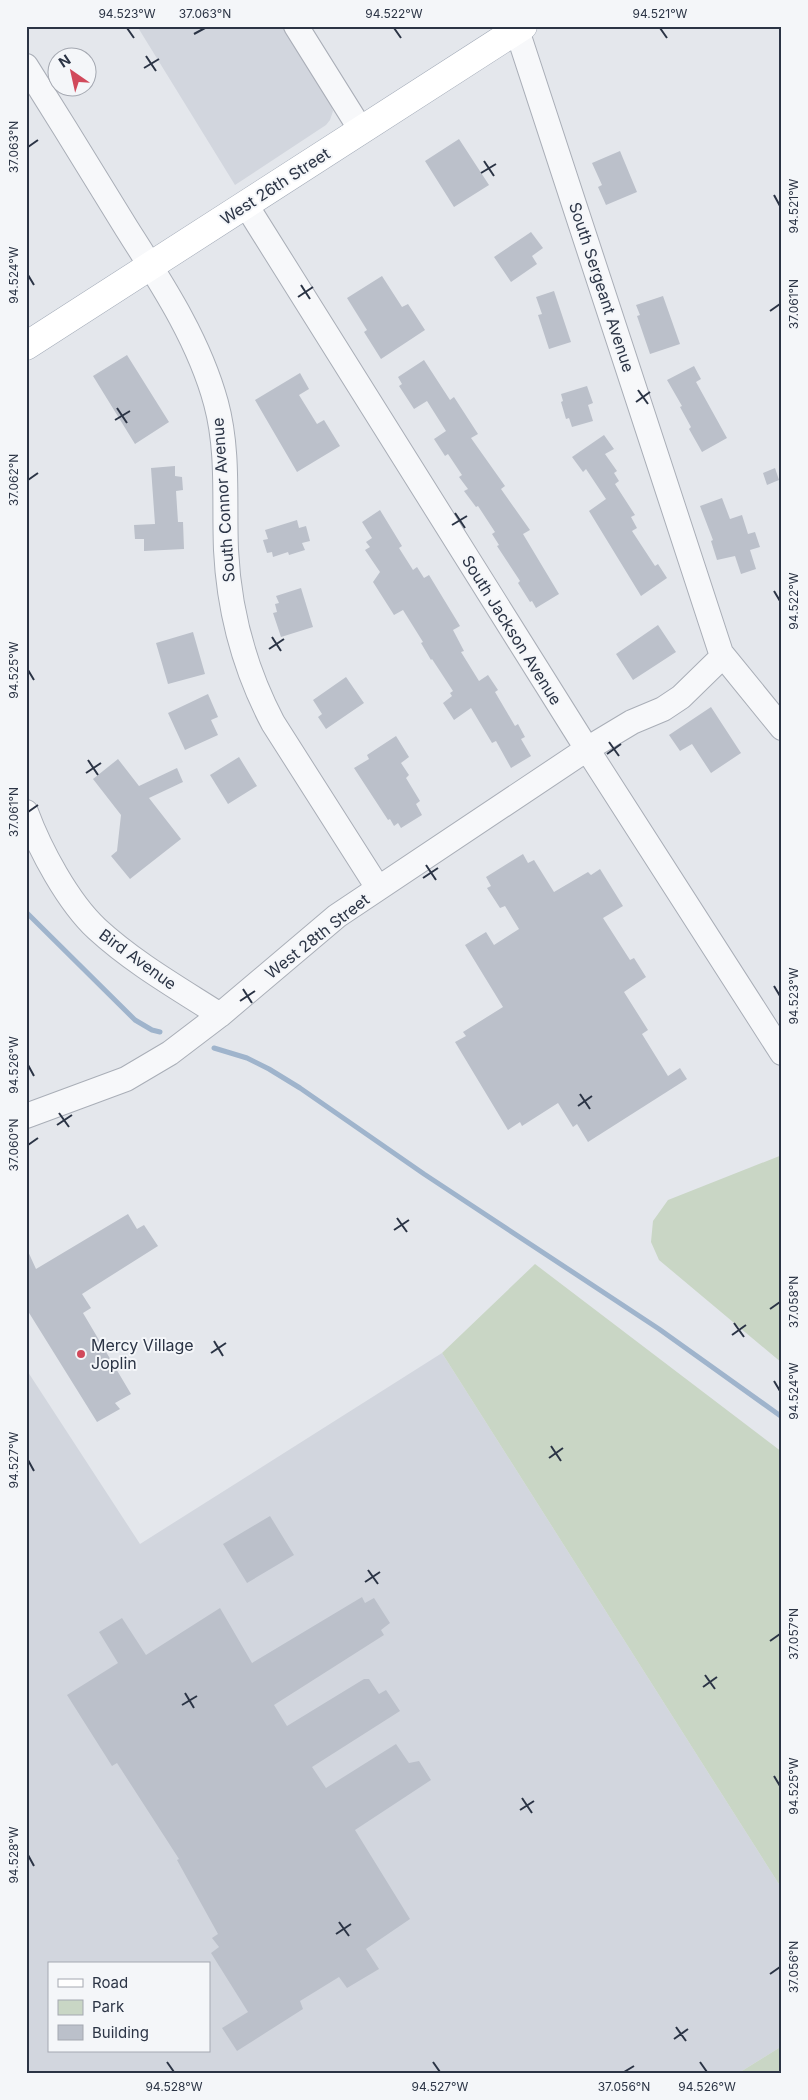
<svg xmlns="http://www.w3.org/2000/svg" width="808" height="2100" font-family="Inter,sans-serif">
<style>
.built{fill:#d2d6de;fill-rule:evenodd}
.green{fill:#c9d6c5}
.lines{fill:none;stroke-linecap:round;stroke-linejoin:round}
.stream{stroke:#9fb4cc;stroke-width:5}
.building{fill:#bbc0ca}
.minor-casing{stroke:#a9aeb7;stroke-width:26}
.major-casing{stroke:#a3abb8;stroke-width:29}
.minor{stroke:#f7f8fa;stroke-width:24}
.major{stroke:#fff;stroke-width:28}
.ticks{fill:none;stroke:#2b3445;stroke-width:2}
.poi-dot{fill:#d1495b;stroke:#f4f6f9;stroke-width:2}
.labels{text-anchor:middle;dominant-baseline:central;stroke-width:4;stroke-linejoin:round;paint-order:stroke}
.street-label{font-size:16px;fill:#2b3445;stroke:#f4f6f9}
.poi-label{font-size:16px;fill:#2b3445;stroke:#f4f6f9;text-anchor:start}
.neatline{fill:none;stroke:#2b3445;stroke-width:2}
.ticks-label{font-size:12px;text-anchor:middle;fill:#2b3445}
</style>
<rect width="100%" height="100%" fill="#e4e7ec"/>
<path class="built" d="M137 26H282L331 105 333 111 330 120 326 125 235 185Z
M442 1353 782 1889V2046L737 2074H26V1369L140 1544ZM49 1964H209V2051H49Z"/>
<path class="green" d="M782 1155V1363L659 1260 651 1242 653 1221 668 1200Z
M535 1264 782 1452V1889L442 1353Z
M782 2046V2074H737Z"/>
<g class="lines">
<path class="stream" d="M26 912 135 1020 152 1030 160 1032
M214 1048 247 1058 269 1069 300 1088 424 1174 659 1329 782 1417"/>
</g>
<path class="building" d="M459 139 489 185 454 207 425 161Z
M620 151 637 192 606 205 598 187 602 185 592 163Z
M531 232 543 248 532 256 537 264 511 282 494 257Z
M382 276 402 307 408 304 425 330 381 359 364 332 367 330 347 298Z
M554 291 571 342 549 349 538 315 542 314 536 297Z
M663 296 680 344 650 354 637 316 640 315 636 305Z
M127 355 169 422 135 444 93 376Z
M424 360 450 400 454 397 478 434 471 438 505 486 501 489 530 530 523 534 559 594 536 608 532 601 530 602 518 583 520 581 497 546 499 545 492 534 495 532 478 506 476 507 464 491 468 489 459 477 462 475 448 454 445 456 434 439 446 431 427 401 414 409 399 386 402 384 398 377Z
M694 366 701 379 696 382 727 438 702 452 689 429 691 427 680 407 682 406 667 380Z
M300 373 309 389 299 395 317 424 324 420 340 446 297 472 255 400Z
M587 386 593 403 588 405 593 421 572 427 569 418 566 419 561 402 563 401 561 394Z
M604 435 614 449 605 454 617 471 614 473 619 481 615 484 635 515 631 517 637 528 632 531 655 566 658 564 667 578 641 596 589 511 606 499 586 469 583 472 572 457Z
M175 466V476L182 477 183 490 176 491 178 522H183L184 549 144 551V539H135L134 525 155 524 151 468Z
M775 468 779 480 767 485 763 473Z
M722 498 730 519 742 515 748 534 755 532 760 547 750 550 756 569 741 574 735 556 717 560 711 541 713 540 700 506Z
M380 510 402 546 399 548 413 570 417 567 424 578 429 575 460 626 453 630 464 651 461 652 479 681 488 675 498 690 495 692 515 726 518 724 525 737 521 739 531 756 511 768 496 741 492 743 471 708 454 720 443 703 452 696 450 693 453 691 432 659 431 660 421 643 423 642 403 610 394 615 373 582 380 572 365 550 370 547 366 542 372 538 362 522Z
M297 520 299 528 306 526 310 541 302 543 305 550 289 555 288 552 273 557 272 552 267 553 263 540 268 539 265 530Z
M301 588 313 627 281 637 273 613 277 612 275 604 279 603 276 596Z
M658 625 676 652 633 680 616 654Z
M193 632 205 674 168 684 156 643Z
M346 677 364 703 326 729 318 717 322 714 313 700Z
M208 694 218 717 211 720 218 735 185 750 168 713Z
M711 707 741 753 711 773 692 744 680 751 669 735Z
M396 736 409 757 401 763 409 775 406 778 420 801 416 804 422 815 401 828 398 823 394 826 390 819 388 820 354 768 369 759 367 755Z
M239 757 257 786 228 804 210 775Z
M118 759 139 786 177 768 183 782 149 798 181 839 130 879 111 856 117 851 121 815 93 779Z
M523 854 528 863 534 860 554 892 588 872 591 875 600 869 623 906 603 918 630 960 634 958 646 977 624 992 648 1030 642 1034 668 1076 680 1068 687 1079 588 1142 577 1124 573 1127 558 1103 522 1126 520 1122 508 1130 455 1042 466 1036 463 1032 503 1007 465 945 486 932 494 945 519 929 505 906 500 908 487 888 491 886 486 877Z
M128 1214 137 1229 144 1225 158 1246 82 1294 91 1308 83 1313 131 1394 115 1403 120 1409 97 1422 26 1308V1247L36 1269Z
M270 1516 294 1555 247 1583 223 1544Z
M362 1597 365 1603 374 1598 390 1623 381 1630 384 1635 274 1705 287 1726 364 1679H369L379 1694 386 1690 400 1711 312 1767 326 1788 396 1744 409 1763 419 1761 431 1780 355 1830 410 1919 366 1949 379 1969 347 1988 339 1977 300 2001 303 2009 237 2051 222 2028 248 2012 211 1953 219 1947 212 1938 218 1934 177 1860 179 1859 117 1763 112 1766 67 1695 118 1663 99 1632 122 1618 146 1655 220 1608 252 1663Z"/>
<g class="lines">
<defs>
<path id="minor" d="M296 26 361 130
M517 30 721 653 782 728
M26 66C60 120 94 175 127 229 162 284 199 340 216 403 229 451 224 501 226 550 229 611 244 668 273 723L378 888
M246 205 587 749 782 1053
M26 812C40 850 68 902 97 929 134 963 178 988 220 1015
M26 1116 126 1079 170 1053 220 1015 337 916 587 749 632 722 663 709 681 697 723 656"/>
<path id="major" d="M26 346 523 26"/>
</defs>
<use href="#minor" class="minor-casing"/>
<use href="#major" class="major-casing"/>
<use href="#minor" class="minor"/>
<use href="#major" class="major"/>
</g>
<path class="ticks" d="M127 28 134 38M394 28 401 38M660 28 667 38M194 34 205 28M146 56 156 71M144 68 159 59M28 147 38 140M484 161 494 176M481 173 496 164M774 195 780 206M28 275 34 285M301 285 310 299M298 297 313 287M770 311 780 304M638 390 648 404M636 402 650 392M117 408 127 423M115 420 130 411M28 480 38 473M455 513 465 528M452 525 467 516M774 591 780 601M272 637 281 651M269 649 284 639M28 670 34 680M609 742 619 756M607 754 621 744M88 760 98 775M86 773 101 763M28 812 38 805M426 865 436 880M423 878 438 868M774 986 780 996M243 989 252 1003M240 1001 255 991M28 1065 34 1076M580 1094 590 1109M578 1106 592 1096M59 1113 69 1127M57 1125 72 1115M28 1145 38 1138M397 1218 407 1232M394 1230 409 1220M770 1309 780 1302M734 1323 744 1337M732 1335 746 1325M214 1341 223 1356M211 1353 226 1343M774 1381 780 1391M551 1446 561 1461M549 1458 563 1448M28 1460 34 1471M368 1570 378 1584M365 1582 380 1572M770 1641 780 1634M705 1675 715 1689M703 1687 717 1677M185 1693 194 1708M182 1705 197 1696M774 1776 780 1786M522 1798 532 1813M520 1810 534 1801M28 1855 34 1866M339 1922 349 1936M336 1934 351 1924M770 1974 780 1967M676 2027 686 2041M674 2039 688 2029M167 2062 174 2072M433 2062 440 2072M700 2062 707 2072M624 2072 634 2066"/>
<circle class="poi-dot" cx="81" cy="1354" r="5"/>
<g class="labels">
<g class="street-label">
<text transform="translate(275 186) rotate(-33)">West 26th Street</text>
<text transform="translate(602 287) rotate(72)">South Sergeant Avenue</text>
<text transform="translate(223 500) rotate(-94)">South Connor Avenue</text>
<text transform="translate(512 630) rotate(58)">South Jackson Avenue</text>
<text transform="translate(317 936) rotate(-38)">West 28th Street</text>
<text transform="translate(138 959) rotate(36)">Bird Avenue</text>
</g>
<g class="poi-label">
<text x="91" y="1345">Mercy Village<tspan x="91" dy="18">Joplin</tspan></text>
</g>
</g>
<rect width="808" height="2100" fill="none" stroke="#f4f6f9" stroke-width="55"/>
<rect x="48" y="1962" width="162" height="90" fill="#f4f6f9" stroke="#a4a8b1"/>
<rect x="58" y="1979" width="25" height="8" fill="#ffffff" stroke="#a4a8b1"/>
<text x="92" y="1988" font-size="15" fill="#2b3445">Road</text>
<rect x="58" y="2000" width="25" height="15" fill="#c9d6c5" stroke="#a4a8b1"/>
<text x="92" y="2012" font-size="15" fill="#2b3445">Park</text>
<rect x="58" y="2025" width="25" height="15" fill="#bbc0ca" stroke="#a4a8b1"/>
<text x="92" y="2038" font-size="15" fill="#2b3445">Building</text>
<g transform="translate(72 72) rotate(326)"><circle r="24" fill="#f4f6f9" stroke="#a4a8b1"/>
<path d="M0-4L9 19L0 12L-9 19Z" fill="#d1495b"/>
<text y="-8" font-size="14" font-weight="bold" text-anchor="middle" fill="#2b3445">N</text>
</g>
<rect x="28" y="28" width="752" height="2044" class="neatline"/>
<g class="ticks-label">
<text x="127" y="18">94.523°W</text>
<text x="205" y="18">37.063°N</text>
<text x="394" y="18">94.522°W</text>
<text x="660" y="18">94.521°W</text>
<text transform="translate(14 147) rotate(-90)" y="4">37.063°N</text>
<text transform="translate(794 206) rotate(-90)" y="4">94.521°W</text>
<text transform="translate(14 275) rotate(-90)" y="4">94.524°W</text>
<text transform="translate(794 304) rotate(-90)" y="4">37.061°N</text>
<text transform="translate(14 480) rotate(-90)" y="4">37.062°N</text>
<text transform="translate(794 601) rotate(-90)" y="4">94.522°W</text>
<text transform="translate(14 670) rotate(-90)" y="4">94.525°W</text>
<text transform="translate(14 812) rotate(-90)" y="4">37.061°N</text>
<text transform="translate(794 996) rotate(-90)" y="4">94.523°W</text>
<text transform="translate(14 1065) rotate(-90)" y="4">94.526°W</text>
<text transform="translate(14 1145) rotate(-90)" y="4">37.060°N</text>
<text transform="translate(794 1302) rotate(-90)" y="4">37.058°N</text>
<text transform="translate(794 1391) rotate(-90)" y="4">94.524°W</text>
<text transform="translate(14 1460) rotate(-90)" y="4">94.527°W</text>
<text transform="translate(794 1634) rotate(-90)" y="4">37.057°N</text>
<text transform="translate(794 1786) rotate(-90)" y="4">94.525°W</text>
<text transform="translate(14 1855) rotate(-90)" y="4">94.528°W</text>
<text transform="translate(794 1967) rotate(-90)" y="4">37.056°N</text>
<text x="174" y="2091">94.528°W</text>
<text x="440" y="2091">94.527°W</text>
<text x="624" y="2091">37.056°N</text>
<text x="707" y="2091">94.526°W</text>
</g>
</svg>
